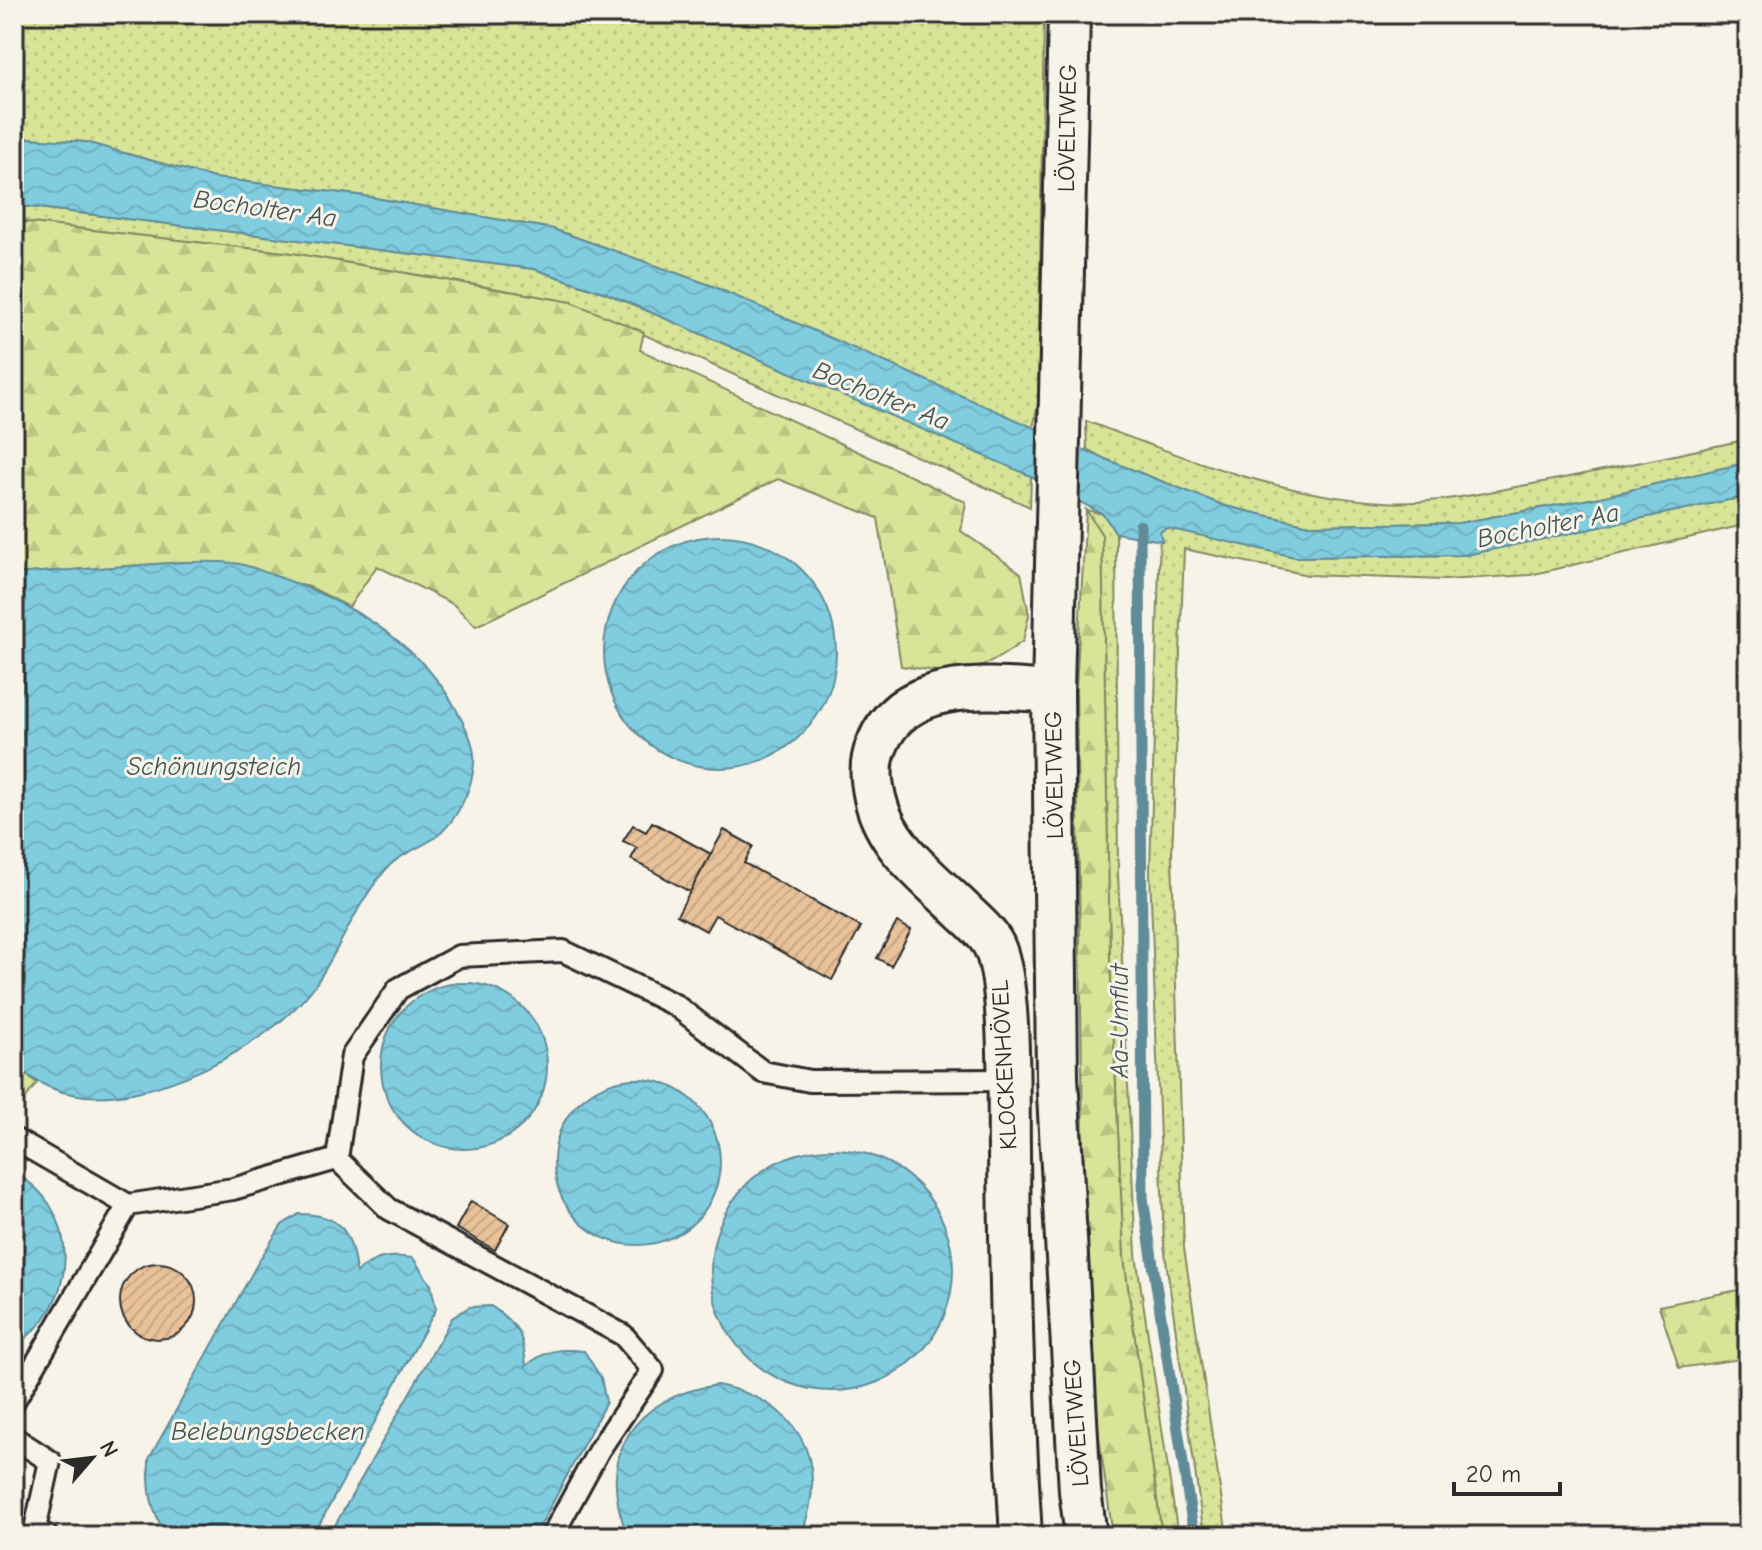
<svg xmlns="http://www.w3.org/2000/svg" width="1762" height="1550" font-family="'Comic Neue',sans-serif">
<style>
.grass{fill:url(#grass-dots);stroke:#828862;stroke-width:2}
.forest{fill:url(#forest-firs);stroke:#828862;stroke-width:2}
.water{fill:url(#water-waves);stroke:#5f8c98;stroke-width:2}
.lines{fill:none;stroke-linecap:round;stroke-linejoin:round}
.stream{stroke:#5f8c98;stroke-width:11}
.building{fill:url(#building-hatch);stroke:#2b2b2b;stroke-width:2}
.lane-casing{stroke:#2b2b2b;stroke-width:26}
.street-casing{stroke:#2b2b2b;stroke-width:46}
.lane{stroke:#f7f3e8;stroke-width:20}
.street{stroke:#f7f3e8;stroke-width:40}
.labels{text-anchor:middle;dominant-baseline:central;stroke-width:6;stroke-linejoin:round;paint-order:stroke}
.street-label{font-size:24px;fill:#2b2b2b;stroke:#f7f3e8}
.water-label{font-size:26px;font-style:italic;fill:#405458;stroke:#f7f3e8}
</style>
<defs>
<pattern id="grass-dots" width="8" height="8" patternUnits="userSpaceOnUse" patternTransform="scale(2)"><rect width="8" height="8" fill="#d8e598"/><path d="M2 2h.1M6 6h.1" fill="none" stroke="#bac583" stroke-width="1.8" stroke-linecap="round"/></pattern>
<pattern id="forest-firs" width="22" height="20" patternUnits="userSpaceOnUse" patternTransform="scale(2)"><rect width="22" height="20" fill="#d8e598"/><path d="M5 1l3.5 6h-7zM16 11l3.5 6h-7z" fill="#bac583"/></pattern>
<pattern id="water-waves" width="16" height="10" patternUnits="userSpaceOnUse" patternTransform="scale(2)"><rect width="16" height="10" fill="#81cde0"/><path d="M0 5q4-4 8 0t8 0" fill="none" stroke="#70b0c0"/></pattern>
<pattern id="building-hatch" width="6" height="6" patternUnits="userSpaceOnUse" patternTransform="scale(2)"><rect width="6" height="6" fill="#e9c29a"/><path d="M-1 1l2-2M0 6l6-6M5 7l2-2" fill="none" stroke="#c8a785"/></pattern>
</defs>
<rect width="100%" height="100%" fill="#f7f3e8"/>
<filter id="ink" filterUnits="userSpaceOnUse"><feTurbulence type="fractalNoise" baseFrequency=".0125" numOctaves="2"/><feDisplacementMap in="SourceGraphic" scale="16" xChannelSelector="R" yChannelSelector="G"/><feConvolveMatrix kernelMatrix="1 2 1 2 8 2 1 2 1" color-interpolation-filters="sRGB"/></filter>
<g filter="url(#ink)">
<path class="grass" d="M14 14H1044L1038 404 1033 428 710 285 553 229 358 195 214 178 85 142 14 137Z
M14 205 534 269 606 293 1031 476 1030 507 571 302 292 253 14 221Z
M1086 421C1182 457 1280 496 1383 502 1427 505 1473 495 1516 487 1594 473 1671 456 1748 439V462L1601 497 1459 523 1309 525 1225 506 1105 459 1087 449Z
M1748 496V524L1530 575 1445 580 1308 575 1184 549 1172 856 1184 1248 1227 1536H1204L1164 1245 1150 871 1160 532 1167 528 1194 532 1295 557 1466 555Z
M1086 510 1103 514 1116 533 1118 874 1136 1255 1178 1536H1162L1124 1258 1110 960 1102 535Z"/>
<path class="forest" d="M14 221 292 253 571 302 644 332 640 350 966 502 961 531 1021 573 1029 615 1023 641C975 677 960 675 901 666L878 518 778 479 476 626 453 604 377 566 349 607 310 587 185 562 14 574Z
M1086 510 1102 535 1110 960 1124 1258 1162 1536H1113L1097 1424 1084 1201 1076 688Z
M14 1065 37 1083 24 1100 14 1095Z
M1748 1288V1358L1679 1368 1659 1306Z"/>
<path class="water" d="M14 137 85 142 214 178 358 195 553 229 710 285 1105 459 1225 506 1309 525 1459 523 1601 497 1748 462V496L1466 555 1295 557 1167 528 1160 532 1162 541 1116 533 1103 514 1031 476 606 293 534 269 14 205Z
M604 652a116 116 0 1 1 232 0a116 116 0 1 1-232 0Z
M185 562C201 562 217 561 233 563 246 564 261 571 273 575 344 599 417 640 455 707 464 725 476 743 474 764 472 789 457 821 436 837 422 847 402 853 390 865 356 901 341 949 313 988 269 1047 146 1110 72 1094 49 1090 32 1079 14 1065V574Z
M381 1066a83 83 0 1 1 166 0a83 83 0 1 1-166 0Z
M554 1162a83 83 0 1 1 166 0a83 83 0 1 1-166 0Z
M711 1270a121 121 0 1 1 242 0a121 121 0 1 1-242 0Z
M14 1173C84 1209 79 1308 14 1346Z
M299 1214C342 1214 352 1233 356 1273 375 1256 388 1255 413 1258L431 1285 436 1309 313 1536H168C150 1512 148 1489 149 1459L260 1259 282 1225Z
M491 1306C519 1326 523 1332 526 1366 545 1350 559 1348 584 1351L601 1378 606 1402 535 1536H329L452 1318 469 1307Z
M717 1385C798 1401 831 1459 801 1536H628C594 1456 633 1397 717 1385Z"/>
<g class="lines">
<path class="stream" d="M1140 525 1143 1198 1194 1536"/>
</g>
<path class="building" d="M652 822 711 854 690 892 631 859 637 848 623 841 633 825 646 832Z
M724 830 753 846 744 863 861 927 832 980 715 915 706 931 677 915Z
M897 922 911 930 891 966 877 958Z
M471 1201 509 1224 495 1250 456 1228Z
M120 1301a38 38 0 1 1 76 0a38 38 0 1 1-76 0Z"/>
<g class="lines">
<defs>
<path id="lane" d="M14 1139 128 1205
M337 1159 389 1209 623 1335 653 1370 599 1450 552 1536
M14 1401 128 1205 233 1189 337 1159 352 1056 398 989 459 956 563 951 675 1005 763 1072 810 1081 1008 1080
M14 1438 50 1461 35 1529 47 1536"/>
<path id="street" d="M1069 14 1053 692 1057 1077 1080 1491 1086 1536
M1021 1536C1013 1407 1010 1279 1009 1150 1008 1103 1012 984 994 946 988 934 976 923 966 914 931 879 886 848 875 798 871 779 869 764 877 745 904 675 994 688 1053 692"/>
</defs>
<use href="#lane" class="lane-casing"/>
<use href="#street" class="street-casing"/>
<use href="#lane" class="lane"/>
<use href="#street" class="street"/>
</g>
</g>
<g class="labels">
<g class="street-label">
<text transform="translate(1067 128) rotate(-89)">LÖVELTWEG</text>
<text transform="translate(1054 775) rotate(-91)">LÖVELTWEG</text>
<text transform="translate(1004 1065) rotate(-93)">KLOCKENHÖVEL</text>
<text transform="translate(1076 1423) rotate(-94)">LÖVELTWEG</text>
</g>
<g class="water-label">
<text transform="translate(265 209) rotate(8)">Bocholter Aa</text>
<text transform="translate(881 396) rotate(22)">Bocholter Aa</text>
<text transform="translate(1548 526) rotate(-11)">Bocholter Aa</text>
<text x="214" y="767">Schönungsteich</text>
<text transform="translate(1120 1021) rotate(-90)">Aa-Umflut</text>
<text x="268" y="1432">Belebungsbecken</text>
</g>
</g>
<rect width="1762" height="1550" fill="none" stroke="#f7f3e8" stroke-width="48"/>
<rect x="24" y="24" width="1714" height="1502" fill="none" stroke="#2b2b2b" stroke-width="3" filter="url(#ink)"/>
<g transform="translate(92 1458) rotate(62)" stroke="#f7f3e8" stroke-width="6" paint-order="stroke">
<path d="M0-6L14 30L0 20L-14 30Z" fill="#2b2b2b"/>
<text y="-12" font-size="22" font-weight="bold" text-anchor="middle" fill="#2b2b2b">N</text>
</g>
<path d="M1454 1482v12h106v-12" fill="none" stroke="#2b2b2b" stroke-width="4"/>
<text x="1466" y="1482" font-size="24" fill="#2b2b2b" stroke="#f7f3e8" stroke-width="6" paint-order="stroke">20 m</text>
</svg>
